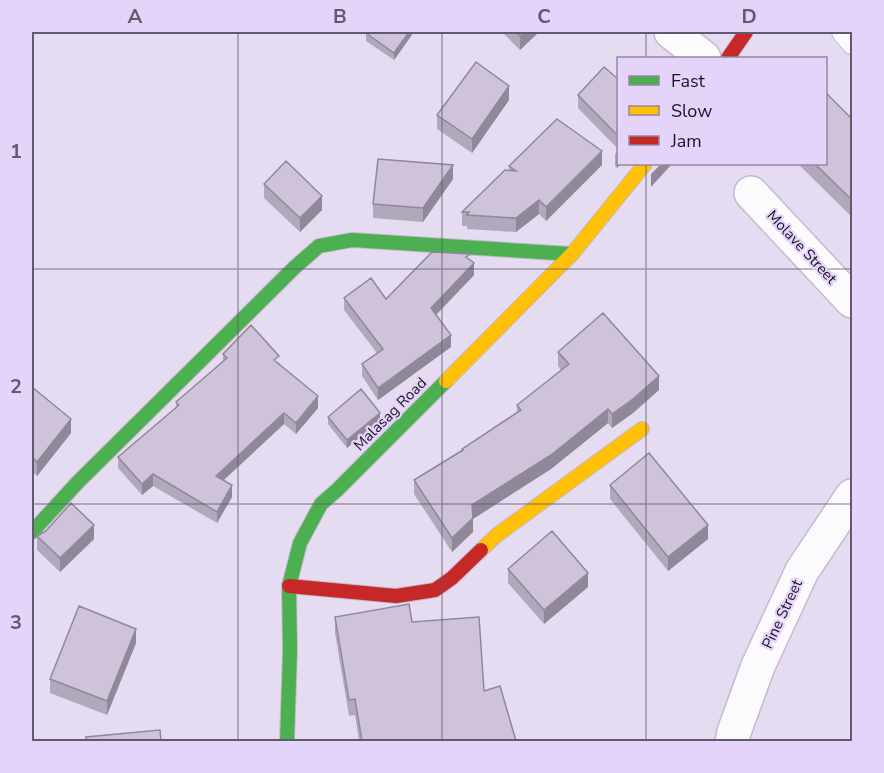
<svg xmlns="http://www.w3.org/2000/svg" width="884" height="773" font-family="'Nunito Sans',sans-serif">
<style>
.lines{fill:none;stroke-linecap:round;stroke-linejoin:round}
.lane-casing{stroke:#c4b9cf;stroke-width:22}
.street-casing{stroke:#c4b9cf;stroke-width:36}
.fast-casing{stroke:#c4b9cf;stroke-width:16}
.slow-casing{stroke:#c4b9cf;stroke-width:16}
.jam-casing{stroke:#c4b9cf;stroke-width:16}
.lane{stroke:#fbfafd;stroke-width:20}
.street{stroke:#fbfafd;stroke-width:33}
.fast{stroke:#4caf50;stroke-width:14}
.slow{stroke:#ffc107;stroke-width:14}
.jam{stroke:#c62828;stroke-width:14}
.wall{fill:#b1a8bb}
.shaded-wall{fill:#908898}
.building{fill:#cec3d9;stroke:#908898;stroke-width:1.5}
.grid{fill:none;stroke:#63596e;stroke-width:1.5;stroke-opacity:0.55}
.labels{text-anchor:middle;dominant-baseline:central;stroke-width:4.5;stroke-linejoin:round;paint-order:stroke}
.street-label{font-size:15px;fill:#1d1228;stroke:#e5d4f9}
.neatline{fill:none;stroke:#63596e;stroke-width:2}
.grid-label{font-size:20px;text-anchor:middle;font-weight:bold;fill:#63596e}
</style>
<rect width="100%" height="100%" fill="#e6dcf1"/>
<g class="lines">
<defs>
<path id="lane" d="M842 32 852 44"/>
<path id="street" d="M671 32 704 58
M751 193 852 301
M732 742 734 732 758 666 802 571 852 496"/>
<path id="fast" d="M32 532 78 482 295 267 319 246 352 240 572 254
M287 742 290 650 289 586 300 543 321 504 337 490 446 381"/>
<path id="slow" d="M446 381 572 254 645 164
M481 550 497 535 642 429"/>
<path id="jam" d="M728 58 746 32
M289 586 396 596 435 590 452 578 481 550"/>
</defs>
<use href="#lane" class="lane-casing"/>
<use href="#street" class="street-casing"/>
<use href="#fast" class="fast-casing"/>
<use href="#slow" class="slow-casing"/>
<use href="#jam" class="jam-casing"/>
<use href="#lane" class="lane"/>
<use href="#street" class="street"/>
<use href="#fast" class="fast"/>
<use href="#slow" class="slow"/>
<use href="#jam" class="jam"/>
</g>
<path class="wall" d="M367 32H414L394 60 366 41V33Z
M502 32H539L520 50Z
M618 79V149L578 108V95Z
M509 100 472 153 437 129V115Z
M852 119V217L798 164H825Z
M618 150 617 168 615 166V154Z
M602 165 546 221 539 214 516 232 467 229V226H462V212L509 170V166Z
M453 179 423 222 373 218V204Z
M264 184 322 210 300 232 264 198Z
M470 260 474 275 436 315 451 347 378 400 362 376V364L377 353 344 310V298L386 299Z
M558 352 659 390 633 413 612 428 608 423 551 469 473 519V532L452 552 414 494V480L462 450 517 412V405L561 370 558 366Z
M223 354 279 363 318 408 296 434 284 424 224 480 232 497 217 523 153 486 142 495 118 468V457L176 408V402L223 362Z
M32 387 71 433 37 476 32 471Z
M328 417 380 420 347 448 328 424Z
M610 485 708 539 668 571 610 499Z
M37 536 94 539 60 572 37 550Z
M508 569 588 587 544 624 508 583Z
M335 617 412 622 484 691 516 741H359L355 715 349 716 335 633Z
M136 643 107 715 50 693V679Z"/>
<path class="shaded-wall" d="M409 32H414L394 60V53Z
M525 32H539L520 50V36Z
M509 86V100L472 153V139Z
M602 151V165L546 221V207Z
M618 154V164H621L617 168V156Z
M661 164H672L651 187V174Z
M453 165V179L423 222V208Z
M322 196V210L300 232V218Z
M539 200V214L516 232V218Z
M474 263V275L431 320V308Z
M451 335V347L378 400V388Z
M659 376V390L633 413 612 428V414Z
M318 396V408L296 434V423Z
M608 409V423L551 469 473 519V532L452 552V538L472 505Z
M284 413V424L216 487V476Z
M380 413V420L347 448V440Z
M71 419V433L37 476V462Z
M153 474V486L142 495V484Z
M232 485V497L217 523V512Z
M94 525V539L60 572V558Z
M708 525V539L668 571V557Z
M588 573V587L544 624V610Z
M136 629V643L107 715V701Z"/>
<path class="building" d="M367 32H409L394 53 366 33Z
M516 32H525L520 36Z
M476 62 509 86 472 139 437 115Z
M604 67 618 79V136L578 95Z
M825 92 852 119V200L815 164H825Z
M557 119 602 151 546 207 539 200 516 218 467 215 469 212H462L505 170 516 171 509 166Z
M378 159 453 165 423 208 373 204Z
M286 161 322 196 300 218 264 184Z
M432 252 470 254 466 257 474 263 431 308 451 335 378 388 362 364 383 349 344 298 371 278 386 299Z
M603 313 659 376 633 399 612 414 608 409 551 455 472 505 473 518 452 538 414 480 463 450 462 449 521 410 517 405 569 364 558 352Z
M251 325 279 356 274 360 318 396 296 423 284 413 216 476 232 485 217 512 153 474 142 484 118 457 179 405 176 402 227 358 223 354Z
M32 387 71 419 37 462 32 457Z
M361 389 380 413 347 440 328 417Z
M649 453 708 525 668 557 610 485Z
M71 503 94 525 60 558 37 536 46 531Z
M552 531 588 573 544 610 508 569Z
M409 604 412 622 479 617 484 691 500 686 516 741H362L355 699 349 700 335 617Z
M79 606 136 629 107 701 50 679Z
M160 730 161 741H86V737Z"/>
<path class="grid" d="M238 32V742M442 32V742M646 32V58M646 164V742M32 269H852M32 504H852"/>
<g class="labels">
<g class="street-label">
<text transform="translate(802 247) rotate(47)">Molave Street</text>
<text transform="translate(390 414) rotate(-45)">Malasag Road</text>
<text transform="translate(782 614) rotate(-65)">Pine Street</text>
</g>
</g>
<rect width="884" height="773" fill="none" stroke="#e5d4f9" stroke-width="66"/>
<rect x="617" y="57" width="210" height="108" fill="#e5d4f9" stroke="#9586a5" stroke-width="1.5"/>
<rect x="629" y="76" width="30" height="9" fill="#4caf50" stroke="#9586a5" stroke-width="1.5"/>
<text x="671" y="87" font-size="18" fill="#1d1228">Fast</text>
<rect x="629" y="106" width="30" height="9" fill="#ffc107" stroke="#9586a5" stroke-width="1.5"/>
<text x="671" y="117" font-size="18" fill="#1d1228">Slow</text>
<rect x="629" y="136" width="30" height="9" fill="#c62828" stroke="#9586a5" stroke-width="1.5"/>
<text x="671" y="147" font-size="18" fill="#1d1228">Jam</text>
<rect x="33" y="33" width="818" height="707" class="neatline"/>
<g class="grid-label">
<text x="135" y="23">A</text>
<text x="340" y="23">B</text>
<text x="544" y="23">C</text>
<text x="749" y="23">D</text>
<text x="16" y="158">1</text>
<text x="16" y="393">2</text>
<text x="16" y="629">3</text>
</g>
</svg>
